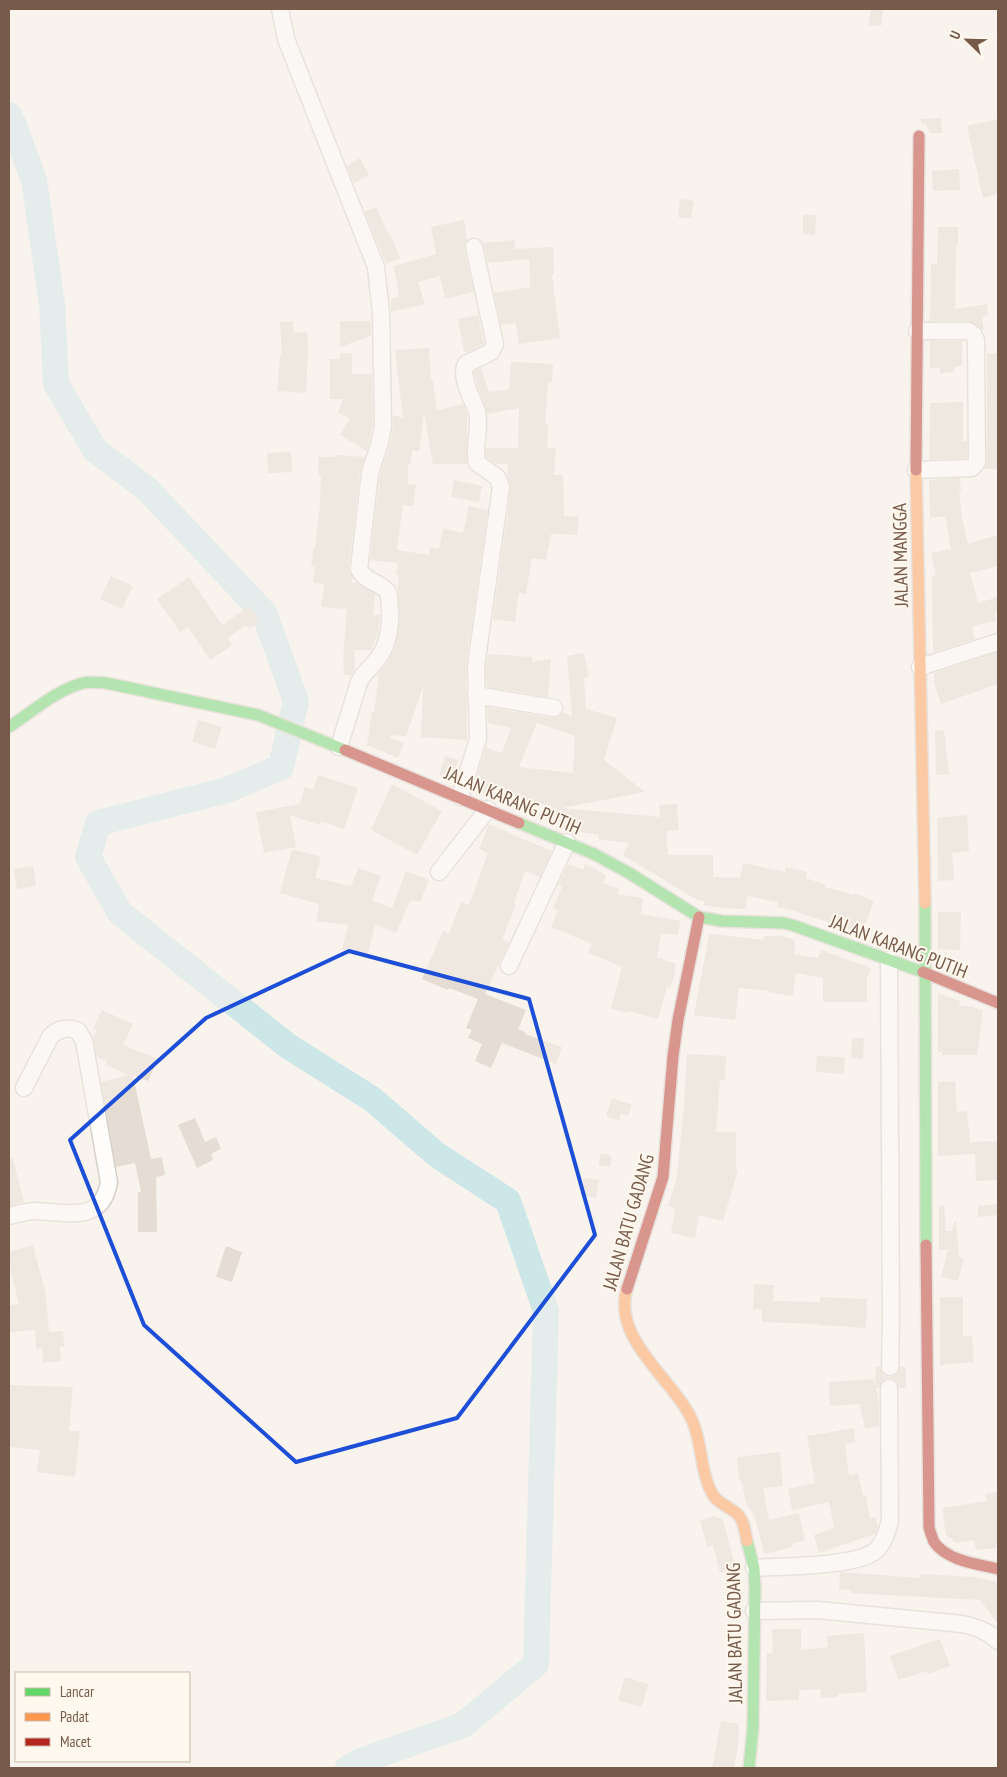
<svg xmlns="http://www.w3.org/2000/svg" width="1007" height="1777" font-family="'PT Sans Narrow',sans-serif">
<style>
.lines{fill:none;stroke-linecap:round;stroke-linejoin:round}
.river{stroke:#cde6e8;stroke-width:26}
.building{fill:#e5dcd3;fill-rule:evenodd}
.street-casing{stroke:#d6cfc8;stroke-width:19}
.fast-casing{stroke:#d7cfc8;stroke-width:14}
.slow-casing{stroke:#d7cfc8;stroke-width:14}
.jam-casing{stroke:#d7cfc8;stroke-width:14}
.street{stroke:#fefdfc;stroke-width:16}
.fast{stroke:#63d668;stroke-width:11}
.slow{stroke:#ff974d;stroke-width:11}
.jam{stroke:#b3261e;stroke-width:11}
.marked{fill:none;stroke:#1d4ed8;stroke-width:4;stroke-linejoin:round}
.labels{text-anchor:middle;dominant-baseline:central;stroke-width:4;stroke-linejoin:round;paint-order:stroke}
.street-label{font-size:19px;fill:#775a4a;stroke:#fff8ee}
</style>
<rect width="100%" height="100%" fill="#f8f3ec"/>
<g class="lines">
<path class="river" d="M9 115 13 123 34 180 52 304 56 384 95 450 147 489 264 613 296 701 281 767 227 790 98 823 88 857 120 913 288 1046 372 1099 437 1155 508 1201 546 1311 536 1664 463 1725 361 1761 348 1768"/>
</g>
<path class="building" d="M871 9H883L881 26 869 25Z
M941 118 942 133H931L926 125 921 123V119Z
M998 119V194L983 198 967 126Z
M360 158 369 175 354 183 347 166Z
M959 169 960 190 933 191 932 171Z
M680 199 694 201 691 219 678 217Z
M376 207 388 233H390L400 258 386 264 365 212Z
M803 215H816L815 235 803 234Z
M464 220 467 240 465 244 464 249 474 292 445 299 440 276 418 282 425 304 391 312V299L399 296 394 266 436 254 431 227Z
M938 227H958V246H956L955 309 987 304 988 316 982 317 984 330 968 321H930L931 264H937Z
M514 240 515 249 553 247 554 275H552L560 338 519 344 516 323 501 325 494 293 530 287 529 259 488 263 483 243Z
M478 315 484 344 469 352H464L458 319Z
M293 321 294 333 307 332 308 351 306 393 277 391 280 356H282L280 322Z
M340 321H371V336L340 347Z
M930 341H962V366L954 367V372L940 373V368H930Z
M429 348 431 380H433L437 410 463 404 467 415V464H433L424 413 419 451H412L410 464H408V484L416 485 413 506 403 505 397 550 429 555V547L439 549 443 528 463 533 469 506 488 510 466 665 467 740 421 737 423 687 406 736 390 735 389 738 404 743 398 758 367 745 372 712H374L379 677H377L378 674 388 662 395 647 400 617 398 591 399 575H396L398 563 370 560 380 475 390 444 393 427V415L403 418 395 350Z
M352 353V374H372L373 424 367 451 340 435 350 418 338 413 343 399H330V359H340V354Z
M987 353H998V469H984L987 462Z
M511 362 553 364 552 382H548L545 424H548L547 448H556L554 475H563L564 516 579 517 577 535 551 534 546 560 532 558 526 594 519 593 515 622 493 619 511 488 507 475 508 464H496L486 457V448H518L519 408 487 414 474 374V371L481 368 489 392 509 389Z
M963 402V441H967V458L929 460 930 403Z
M291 452 292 472 268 473 267 453Z
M335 455 365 457 360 472 349 568 353 578 352 583H358L375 594 373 615H380L378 633 371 650H354L355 670 352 675H344L343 660 347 609 321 607 324 584 313 583 315 567H311L314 547H315L320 505 321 476H318L319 457H335Z
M960 478 961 491H959L962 518 968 544 998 535V566L970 573 978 603 998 597V612L995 613 996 621 972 626 975 639 933 652 932 576 936 575 931 553 951 549 945 516 930 518 929 480Z
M454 480 482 486 479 502 451 497Z
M111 576 133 586 122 609 100 599Z
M189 577 222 625 249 606 260 621 249 629 246 625 228 638 232 645 210 660 188 627 180 632 157 599Z
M998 652V684L941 704 934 683V673Z
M584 653 589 677 584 678 586 709 617 718 604 760 645 792 562 808 660 817 659 805 677 804 679 830 666 831 668 855H713V877L740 878 743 863 785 872 786 867 807 872 806 878 826 885 825 887 854 895V893L874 901 862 933 799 913 800 912 777 907 778 902 747 896 746 909 723 908 704 905V901L697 900 623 855 629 843 598 839 599 835 570 830 548 821 551 806 521 801V797L493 788 490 796 473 789 486 748 502 753 511 728 488 723 487 707 552 718 558 717 563 712 572 716 567 656ZM537 723 575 736 573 773 519 767Z
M488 654 532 657V662L551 659 548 697 487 687 486 667Z
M198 720 222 727 215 749 192 742Z
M944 730 949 774 936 775 935 731Z
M445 756 458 760 452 780 439 775Z
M318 775 358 788 344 829 321 821 320 825 290 815 296 847 264 853 256 812 300 804 305 787 313 790Z
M392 784 442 811 417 855 371 830Z
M967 815 969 851 952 853 954 880 938 881 937 818Z
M489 824 552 851 540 877 525 871 514 903 516 904 502 940 509 942 485 994 526 1010 518 1029 525 1032V1034L562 1047 556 1064 502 1043 491 1068 475 1061 482 1044 468 1038 472 1030 466 1028 478 999 449 988 448 990 422 979 443 931 449 934 461 902 469 905 488 853 479 849Z
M292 849 321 857 315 878 351 886 358 868 381 876 372 900 392 908 406 871 429 880 420 902 413 900 412 902 410 901 396 933 375 924 367 957 342 950 348 925 317 921 319 904 280 893Z
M568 864 583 870 585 864 606 875 603 883 619 889 617 894 643 898 641 914 680 921 678 935 661 933 657 957 676 964 673 980 670 988 667 987 658 1019 629 1011 628 1013 611 1009 622 967 588 953 592 944 551 927 558 910 553 908 562 887 558 885Z
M33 866 36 886 17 889 14 869Z
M938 912H961L960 950 938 949Z
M712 934 763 940 764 936H781L795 940 794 954 818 958 821 950 871 968 867 978V1002H823V978L796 973 793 996 768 992V991L739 988 735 1020 694 1015 709 935H712Z
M938 993 960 1001 958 1005 974 1007 983 1011 977 1055H942V1052H938Z
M102 1010 133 1024 123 1045 158 1059 148 1081 133 1075 151 1159 162 1157 165 1175 156 1177 157 1232H138V1192H141L135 1163 116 1167 101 1082 129 1075 106 1065 107 1061 97 1057 93 1038 97 1031 93 1029Z
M852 1038H864L863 1059 851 1058Z
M687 1054 726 1056 725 1080H720L716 1132H736V1169L738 1170 723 1221 699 1215 695 1238 671 1233 675 1208 668 1206 676 1181 678 1166 684 1106Z
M817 1056 845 1057 844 1074 816 1072Z
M955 1081 957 1112 967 1111 970 1142 998 1141V1180L976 1181 975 1154 938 1156V1082Z
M612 1098 632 1105 628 1116 621 1114 619 1121 606 1116Z
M195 1118 205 1142 216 1137 221 1149 211 1154 213 1160 197 1168 178 1125Z
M601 1153 612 1156 610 1167 598 1165Z
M9 1159H13L24 1202 9 1206Z
M584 1178 599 1180 596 1198 581 1195Z
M998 1204V1215L978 1217V1206Z
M944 1205 946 1231H952L954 1222H956L959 1257 964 1258 958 1281 941 1277 948 1249 939 1250V1206Z
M33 1245 46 1295 49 1332 63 1331 64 1347H60L61 1361 43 1363 42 1348 36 1349 35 1330 10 1332 9 1305 19 1304 9 1263V1252Z
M226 1246 242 1252 232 1282 216 1277Z
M754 1284 774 1285 773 1301 820 1302V1297L867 1299 866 1328 818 1325V1324L762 1322V1310L753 1309Z
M940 1297H963V1336H972L974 1362 940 1365Z
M876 1367H880L884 1375 890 1377 898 1373 900 1367H906V1388H899L897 1383 893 1379 888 1378 884 1380 879 1388H876L879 1403V1426L865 1429 860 1404 830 1406 829 1382 874 1379 875 1385Z
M9 1385 73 1387 69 1431H80L75 1477 37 1472 40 1450 9 1447Z
M854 1428 855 1442 845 1444 849 1475 858 1473 863 1496H866L870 1518 875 1517 878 1527 875 1534 819 1553 814 1535 834 1528 829 1502 792 1510 788 1489 815 1483 807 1436Z
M780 1452 783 1486 763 1488 769 1520 799 1513 805 1540 792 1544 793 1547 764 1554 755 1517 746 1503 741 1480H739L737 1457Z
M998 1492V1544L996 1545 997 1548 977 1550H976L974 1540 956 1543 952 1540V1538H949L946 1535 942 1508 987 1501 985 1494Z
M715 1516 723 1520 736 1569 720 1573 713 1545 707 1547 700 1520Z
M840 1572 921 1578V1574L974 1577 998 1582V1624L980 1600 851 1593V1590L839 1589Z
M772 1629H801V1650L828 1647 827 1636 864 1633 867 1692 838 1694V1697L821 1698 820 1689 799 1690V1700L766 1701 767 1653H773Z
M940 1639 950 1666 928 1674 927 1671 898 1680 890 1656Z
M625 1677 648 1684 642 1707 618 1701Z
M721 1721 739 1724 738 1747 734 1768H712Z"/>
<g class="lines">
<defs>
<path id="street" d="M280 9 286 39 376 267 381 313 383 425 380 442 370 473 359 569C365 582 380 582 388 592 392 612 391 641 379 657 373 666 364 672 359 682L339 747
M916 470 972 468 977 462 976 340 973 334 968 331H917
M920 667 998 642
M476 695 554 708
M460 797 478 739 476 666 501 487 497 477 477 463C473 447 481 429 477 412 473 400 459 376 466 364L491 352 495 344 474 247
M439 872 488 809
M889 960 891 1323 890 1367
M509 966 567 842
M9 1216C18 1214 26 1211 36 1211 67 1212 102 1224 109 1182L84 1041 78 1031C68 1026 57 1029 50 1037L24 1088
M754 1568C783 1566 851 1567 874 1552 883 1546 887 1532 890 1521L889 1388
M754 1611 818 1610 962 1624C977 1627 987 1631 998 1641"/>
<path id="fast" d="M9 727C32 712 56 690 83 683 90 681 98 683 106 683L258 715 345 750
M519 823 594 854 629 873 699 917 722 921 783 923 792 925 923 972
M925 903 926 1245
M747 1541 754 1568 755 1587 753 1727 749 1768"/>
<path id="slow" d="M916 470 925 903
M627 1289C612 1336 669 1377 689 1414 703 1439 699 1471 713 1495 719 1505 732 1507 739 1516 745 1523 745 1533 747 1541"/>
<path id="jam" d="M916 470 919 136
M345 750 519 823
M923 972 998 1003
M926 1245 929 1527C930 1532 932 1537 934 1542 947 1561 978 1564 998 1569
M627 1289 663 1177 673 1056 678 1020 699 917"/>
</defs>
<use href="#street" class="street-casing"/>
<use href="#fast" class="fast-casing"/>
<use href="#slow" class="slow-casing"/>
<use href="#jam" class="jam-casing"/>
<use href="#street" class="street"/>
<use href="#fast" class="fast"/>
<use href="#slow" class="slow"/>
<use href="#jam" class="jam"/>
</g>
<path d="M0 0H1007V1777H0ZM349 951 529 999 595 1235 457 1418 296 1462 144 1325 70 1140 206 1018Z" fill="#f8f3ec" fill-opacity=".55" fill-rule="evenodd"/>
<path class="marked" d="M349 951 529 999 595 1235 457 1418 296 1462 144 1325 70 1140 206 1018Z"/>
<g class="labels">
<g class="street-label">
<text transform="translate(900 555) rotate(-91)">JALAN MANGGA</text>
<text transform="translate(513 800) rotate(23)">JALAN KARANG PUTIH</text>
<text transform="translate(899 946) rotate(21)">JALAN KARANG PUTIH</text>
<text transform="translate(628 1222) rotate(-74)">JALAN BATU GADANG</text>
<text transform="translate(734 1633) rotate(-91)">JALAN BATU GADANG</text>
</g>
</g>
<rect width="1007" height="1777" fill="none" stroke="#775a4a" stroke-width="20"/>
<rect x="15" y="1672" width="175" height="90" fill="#fff8ee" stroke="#c9b9ac"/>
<rect x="25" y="1688" width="25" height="8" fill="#63d668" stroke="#c9b9ac"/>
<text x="60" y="1697" font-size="15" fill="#775a4a">Lancar</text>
<rect x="25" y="1713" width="25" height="8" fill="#ff974d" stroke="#c9b9ac"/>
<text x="60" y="1722" font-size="15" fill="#775a4a">Padat</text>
<rect x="25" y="1738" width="25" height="8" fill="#b3261e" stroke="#c9b9ac"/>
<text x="60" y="1747" font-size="15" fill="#775a4a">Macet</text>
<g transform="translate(967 40) rotate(293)" stroke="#fff8ee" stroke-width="4" paint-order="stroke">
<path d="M0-4L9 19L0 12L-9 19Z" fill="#775a4a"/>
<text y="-8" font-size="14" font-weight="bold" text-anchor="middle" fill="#775a4a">U</text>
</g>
</svg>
